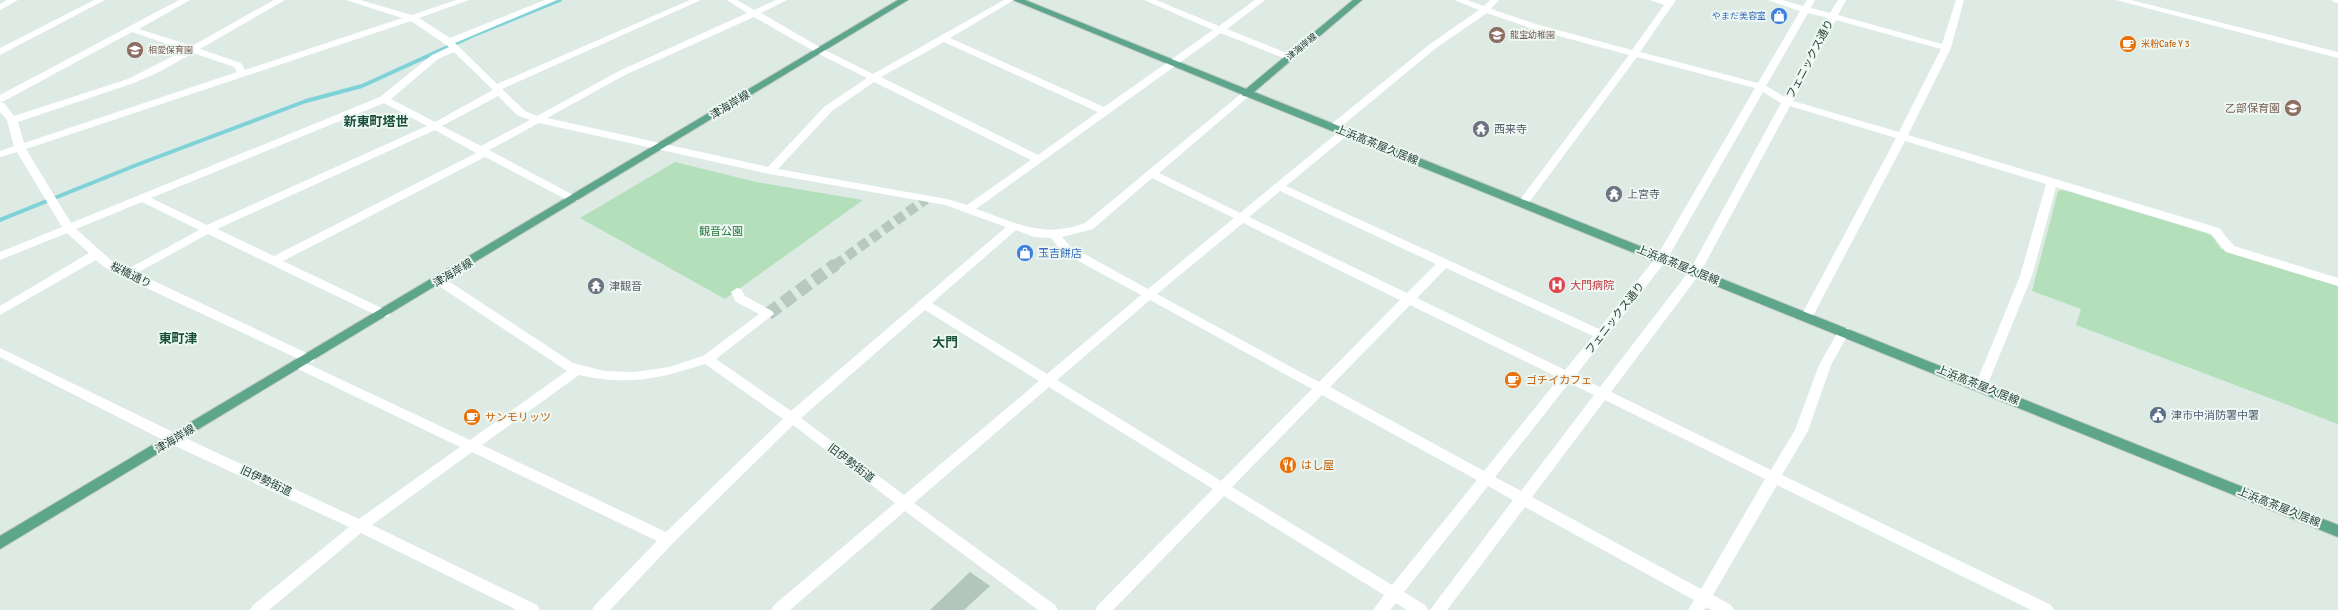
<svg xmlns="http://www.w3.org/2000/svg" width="2338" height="610" font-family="Signika,'Noto Sans JP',sans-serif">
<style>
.green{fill:#b4dfbb}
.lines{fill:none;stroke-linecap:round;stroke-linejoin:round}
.stream{stroke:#7fd2d7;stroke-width:4}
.building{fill:#b3c6bc}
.minor-tunnel-far1{stroke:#b7c8c0;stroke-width:10;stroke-dasharray:10 5;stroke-linecap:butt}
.minor-tunnel{stroke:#b7c8c0;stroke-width:13;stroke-dasharray:13 6;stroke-linecap:butt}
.major-casing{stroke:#c0c8c5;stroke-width:2}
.minor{fill:#fff;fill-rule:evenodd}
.major{fill:#5da58b;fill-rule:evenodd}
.labels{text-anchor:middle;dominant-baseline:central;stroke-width:4;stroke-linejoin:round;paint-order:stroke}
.far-shop-label{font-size:9px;fill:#366cbe;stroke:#eef7f2;text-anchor:end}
.far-education-label{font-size:9px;fill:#785e54;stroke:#eef7f2;text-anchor:start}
.far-food-label{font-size:9px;fill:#c56008;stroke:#eef7f2;text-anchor:start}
.far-street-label{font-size:9px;fill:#1d3c31;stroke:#eef7f2}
.street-label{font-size:11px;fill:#1d3c31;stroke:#eef7f2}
.education-label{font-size:11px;fill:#785e54;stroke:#eef7f2;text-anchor:end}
.worship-label{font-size:11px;fill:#5b616d;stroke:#eef7f2;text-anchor:start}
.park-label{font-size:11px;fill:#24773b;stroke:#eef7f2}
.shop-label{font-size:11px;fill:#366cbe;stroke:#eef7f2;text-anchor:start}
.health-label{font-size:11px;fill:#be3a42;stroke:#eef7f2;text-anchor:start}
.food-label{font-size:11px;fill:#c56008;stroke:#eef7f2;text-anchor:start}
.service-label{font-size:11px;fill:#4e5e75;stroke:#eef7f2;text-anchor:start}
.quarter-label{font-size:13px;font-weight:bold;fill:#18503c;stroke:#eef7f2}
</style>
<rect width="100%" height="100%" fill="#ddebe4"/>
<path class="green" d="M675 162 756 182 863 200 725 299 580 218Z
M2063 190 2206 233 2212 236 2221 249 2338 286V424L2076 325 2081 309 2032 291 2058 191Z"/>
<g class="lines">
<path class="stream" d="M0 220 139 164 306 101 362 86 474 35 560 0"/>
</g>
<path class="building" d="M970 572 990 586 964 610H930Z"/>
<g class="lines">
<path class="minor-tunnel-far1" d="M835 265 926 199"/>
<path class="minor-tunnel" d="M768 314 836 264"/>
<defs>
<path id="major" d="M898 0H908L0 549V536Z
M1013 0H1025L1246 89 1353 0H1362L1254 92 2338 525V537L1248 97 1243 96 1241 94Z"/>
</defs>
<use href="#major" class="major-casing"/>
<path class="minor" d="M7 0H18L0 10V4Z
M94 0H105L0 55V48Z
M179 0H190L139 29 192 46 274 0H285L200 49 241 63 245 70 402 18 346 0H360L412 15 456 0H469L419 18 450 38 545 0H557L455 43 497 84 690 0H701L502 89 525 111 537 116 619 71 747 13 727 0H737L754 10 776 0H787L761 13 823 49 873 74 1004 0H1014L950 38 1104 107 1213 30 1144 0H1156L1219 26 1255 0H1265L1227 29 1292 55V59H1286L1221 33 976 209C1018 223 1041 239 1085 223L1243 92H1249V96L1159 173 1240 213 1341 130H1349L1350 132 1349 134 1286 186 1599 329 1657 256 1755 88 1637 57 1527 205H1519L1518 203 1519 201 1629 55 1533 29 1487 13 1436 48 1337 130H1329V126L1430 44 1479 10 1454 0H1467L1484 6 1490 0H1499L1491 9 1539 25 1632 50 1664 5 1650 0H1676L1640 52 1758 83 1800 11 1768 0H1782L1803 6 1807 0H1815L1811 8 1830 13 1838 0H1846L1838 15 1942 44 1956 0H1964L1951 48 1908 135 2219 228 2234 246 2338 278V286L2226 252 2211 234 2056 187 2032 276 1987 386 1986 389H1976L1975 386 2020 276 2046 184 1905 141 1813 316 1807 320 1803 319 1801 316 1896 138 1790 106 1699 275 1611 392 1771 470 1795 430 1819 365 1840 328H1848L1850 331 1831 365 1808 431 1782 475 2051 605 2054 610H2031L1777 485 1713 595 1731 605 1734 610H1712L1706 607 1704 610H1688L1694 600 1525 507 1447 610H1430L1513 500 1488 486 1404 592 1425 605 1428 610H1407L1396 603 1390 610H1373L1384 595 1224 496 1113 610H1095L1098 605 1213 489 1049 387 914 503 1055 605 1058 610H1038L905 511 790 610H771L774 605 895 503 793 425 673 543 610 610H592L595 605 657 541 472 452 372 525 537 605 540 610H517L361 533 269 610H250L253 605 349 527 169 443 0 357V348L179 435 359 519 460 447 296 368 294 365 296 362 303 361 123 277 104 267 96 260 0 315V306L89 253 67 233 0 260V252L62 227 17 152 0 157V151L14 146 7 120 0 112V102L4 103 14 116 128 79 185 50 132 32 4 101 0 102V95ZM1808 13 1828 18 1785 97 1766 86ZM754 17 817 53 867 78 824 107 768 167 547 118 625 75ZM1836 20 1941 49 1899 132 1793 101ZM411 21 449 47 432 55 380 97 71 223 26 149ZM944 42 1098 112 1038 155 881 77ZM454 52 493 90 435 122 391 99 438 59ZM193 53 234 67 237 72 24 143 18 122 134 83 159 72ZM874 82 1031 160 967 205 947 199 778 169 832 111ZM1763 92 1781 103 1690 270 1600 387 1576 375 1666 261ZM498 96 517 115 530 120 481 146 442 126ZM384 103 427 126 207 225 151 198ZM539 123 770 174 945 205 1006 227 791 411 716 359 774 314 772 311 745 296 741 289 737 288 731 292 736 302 759 314 703 356 669 367 634 372 604 371 573 363 444 278H436L434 281 436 284 567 371 470 440 306 363 313 362 315 359 313 356 137 273 208 234 380 317H388L390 314 388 311 283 261 485 157 569 201H577L578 199 577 197 489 150ZM435 130 476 153 274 256 217 229ZM1152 178 1234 218 1148 289 1070 246 1062 237 1093 229ZM1280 191 1436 264 1407 293 1249 217ZM142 202 199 230 128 269 112 261 76 229ZM1243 223 1400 300 1319 382 1157 294ZM1016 230 1034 237 1051 238 1062 252 1141 295 1047 374 932 303ZM1446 268 1593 336 1565 370 1417 298ZM1150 300 1312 389 1221 481 1057 380ZM1410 305 1559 378 1484 471 1330 387ZM925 310 1039 381 904 495 801 418ZM705 364 783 419 666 532 482 445 579 375C628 386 658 379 705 364ZM1569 383 1594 395 1521 491 1495 477ZM1322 395 1477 480 1392 585 1232 487ZM1605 400 1765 479 1701 589 1532 497Z
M2116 0H2131L2338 52V58Z
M2332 0H2338V3L2333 2Z"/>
<use href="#major" class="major"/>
</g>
<defs>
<symbol id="shop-disc" viewBox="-11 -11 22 22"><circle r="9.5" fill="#3f7fe0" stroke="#eef7f2"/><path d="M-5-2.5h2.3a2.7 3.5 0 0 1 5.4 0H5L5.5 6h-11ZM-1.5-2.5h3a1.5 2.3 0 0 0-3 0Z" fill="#fff"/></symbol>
<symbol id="school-disc" viewBox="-11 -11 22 22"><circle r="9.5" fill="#8d6e63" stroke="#eef7f2"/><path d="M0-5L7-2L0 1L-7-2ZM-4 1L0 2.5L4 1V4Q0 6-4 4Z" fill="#fff"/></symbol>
<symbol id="cafe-disc" viewBox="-11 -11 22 22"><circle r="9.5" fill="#e8710a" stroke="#eef7f2"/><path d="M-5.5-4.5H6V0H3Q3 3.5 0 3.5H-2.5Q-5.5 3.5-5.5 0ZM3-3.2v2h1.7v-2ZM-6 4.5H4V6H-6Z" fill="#fff"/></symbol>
<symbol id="temple-disc" viewBox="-11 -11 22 22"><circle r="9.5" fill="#6b7280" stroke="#eef7f2"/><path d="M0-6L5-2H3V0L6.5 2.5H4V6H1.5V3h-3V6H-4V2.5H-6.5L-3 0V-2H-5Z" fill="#fff"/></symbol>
<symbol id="hospital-disc" viewBox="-11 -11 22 22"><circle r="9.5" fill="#e0444e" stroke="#eef7f2"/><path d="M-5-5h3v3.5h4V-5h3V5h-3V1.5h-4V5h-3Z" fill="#fff"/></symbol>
<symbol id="civic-disc" viewBox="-11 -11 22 22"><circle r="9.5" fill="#5c6f8a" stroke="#eef7f2"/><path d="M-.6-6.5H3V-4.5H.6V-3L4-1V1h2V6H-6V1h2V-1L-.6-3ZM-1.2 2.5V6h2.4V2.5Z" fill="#fff"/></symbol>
<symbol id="restaurant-disc" viewBox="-11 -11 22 22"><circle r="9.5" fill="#e8710a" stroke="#eef7f2"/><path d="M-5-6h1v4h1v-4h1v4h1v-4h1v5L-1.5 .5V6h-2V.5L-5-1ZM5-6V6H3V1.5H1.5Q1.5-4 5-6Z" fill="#fff"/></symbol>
</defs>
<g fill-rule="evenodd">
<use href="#shop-disc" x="1769" y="6" width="20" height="20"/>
<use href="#school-disc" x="1487" y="25" width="20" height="20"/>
<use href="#cafe-disc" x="2118" y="34" width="20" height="20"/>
<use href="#school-disc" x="125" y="40" width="20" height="20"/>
<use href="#school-disc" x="2283" y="98" width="20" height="20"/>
<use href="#temple-disc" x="1471" y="119" width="20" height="20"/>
<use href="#temple-disc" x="1604" y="184" width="20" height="20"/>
<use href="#shop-disc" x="1015" y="243" width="20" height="20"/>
<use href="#hospital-disc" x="1547" y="275" width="20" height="20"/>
<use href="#temple-disc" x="586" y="276" width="20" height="20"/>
<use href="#cafe-disc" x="1503" y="370" width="20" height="20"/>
<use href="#civic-disc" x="2148" y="405" width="20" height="20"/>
<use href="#cafe-disc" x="462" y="407" width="20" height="20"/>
<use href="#restaurant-disc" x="1278" y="455" width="20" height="20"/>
</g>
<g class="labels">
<g class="far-shop-label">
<text x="1766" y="16">やまだ美容室</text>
</g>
<g class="far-education-label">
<text x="1510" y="35">龍宝幼稚園</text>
<text x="148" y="50">相愛保育園</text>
</g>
<g class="far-food-label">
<text x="2141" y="44">米粉Cafe Y 3</text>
</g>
<g class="far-street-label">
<text transform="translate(1302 47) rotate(-40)">津海岸線</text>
</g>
<g class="street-label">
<text transform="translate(1810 59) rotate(-62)">フェニックス通り</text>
<text transform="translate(730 105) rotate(-31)">津海岸線</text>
<text transform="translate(1377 145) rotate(22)">上浜高茶屋久居線</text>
<text transform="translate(1678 265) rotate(22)">上浜高茶屋久居線</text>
<text transform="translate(453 273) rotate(-31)">津海岸線</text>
<text transform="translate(131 275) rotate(26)">桜橋通り</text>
<text transform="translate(1615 318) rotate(-52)">フェニックス通り</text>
<text transform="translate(1978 385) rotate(22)">上浜高茶屋久居線</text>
<text transform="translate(175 439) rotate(-31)">津海岸線</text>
<text transform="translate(851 463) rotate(37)">旧伊勢街道</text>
<text transform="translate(266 481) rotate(25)">旧伊勢街道</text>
<text transform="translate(2279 507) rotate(22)">上浜高茶屋久居線</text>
</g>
<g class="education-label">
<text x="2280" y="108">乙部保育園</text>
</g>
<g class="worship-label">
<text x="1494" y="129">西来寺</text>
<text x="1627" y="194">上宮寺</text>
<text x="609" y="286">津観音</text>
</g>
<g class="park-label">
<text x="721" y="231">観音公園</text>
</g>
<g class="shop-label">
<text x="1038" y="253">玉吉餅店</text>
</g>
<g class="health-label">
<text x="1570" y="285">大門病院</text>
</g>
<g class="food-label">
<text x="1526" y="380">ゴチイカフェ</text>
<text x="485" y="417">サンモリッツ</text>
<text x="1301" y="465">はし屋</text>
</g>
<g class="service-label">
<text x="2171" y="415">津市中消防署中署</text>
</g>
<g class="quarter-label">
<text x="376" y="122">新東町塔世</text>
<text x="178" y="339">東町津</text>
<text x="945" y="343">大門</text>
</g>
</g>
</svg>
